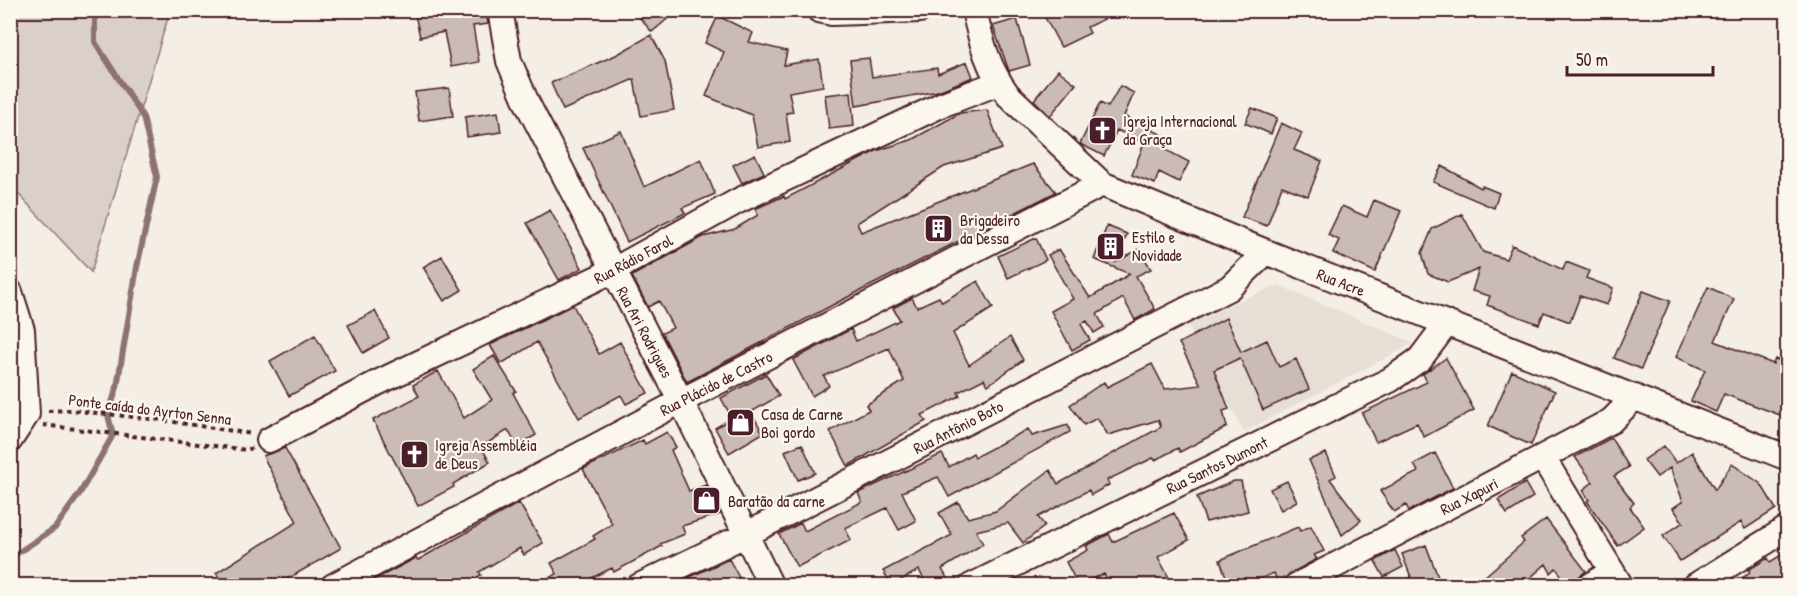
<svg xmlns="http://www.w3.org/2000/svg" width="1798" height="596" font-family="'Patrick Hand',sans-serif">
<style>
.built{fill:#e7dfd6}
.green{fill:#dbd0c9;stroke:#92787a;stroke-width:1.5}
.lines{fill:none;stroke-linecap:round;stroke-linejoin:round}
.stream{stroke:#8d7174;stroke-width:6}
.building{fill:#cabbb6;stroke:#4a1f2b;stroke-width:1.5}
.minor-casing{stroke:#4a1f2b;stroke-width:28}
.path{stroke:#4a1f2b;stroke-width:4;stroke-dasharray:4.5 4.5;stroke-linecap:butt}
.minor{stroke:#fbf7ec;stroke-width:24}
.labels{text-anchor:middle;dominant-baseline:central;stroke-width:4.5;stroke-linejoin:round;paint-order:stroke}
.poi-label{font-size:16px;fill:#4a1f2b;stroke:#fbf7ec;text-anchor:start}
.street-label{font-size:16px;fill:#4a1f2b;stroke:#fbf7ec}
</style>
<rect width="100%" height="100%" fill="#f4eee4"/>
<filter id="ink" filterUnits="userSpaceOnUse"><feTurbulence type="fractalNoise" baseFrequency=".0167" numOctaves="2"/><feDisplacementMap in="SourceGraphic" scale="12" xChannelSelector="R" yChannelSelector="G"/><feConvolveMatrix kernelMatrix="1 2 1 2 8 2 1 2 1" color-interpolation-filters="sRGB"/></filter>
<g filter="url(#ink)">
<path class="built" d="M1278 285 1414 343 1244 432 1187 323Z"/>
<path class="green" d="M11 10 170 11 91 272 11 186Z"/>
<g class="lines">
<path class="stream" d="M10 558 55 528 80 493 113 435 108 415 117 387 137 267 157 177 143 117 95 42V10"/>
</g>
<path class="building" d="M414 10H486L488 24 473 26 479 62 451 67 444 32 420 37Z
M648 10H678L652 32 640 18Z
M1041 10H1123L1087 27 1090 33 1061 47Z
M718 16 753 33 749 42 787 51 784 65 819 59 823 86 789 92 793 112 786 113 790 142 758 147 752 115 706 96 724 52 705 43Z
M1017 19 1030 65 1009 71 993 26Z
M651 35 665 61 674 110 641 116 634 79 563 110 551 83 616 55Z
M869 58 872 77 937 68 938 74 967 62 973 77 938 91 856 106 850 60Z
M1058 70 1076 84 1050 116 1034 100Z
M1120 86 1134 93 1124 116 1171 139 1166 150 1189 162 1179 182 1159 172 1155 184 1132 175 1144 143 1117 130 1104 156 1080 144 1100 103 1108 107Z
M449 88 453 116 419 121 415 92Z
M851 92 854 126 829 129 825 95Z
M1252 108 1277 118 1271 134 1245 123Z
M987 110 1002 149 944 167 857 223 861 232 1033 164 1056 192 842 300 687 382 662 333 673 328 659 301 648 307 632 276 703 237 735 229 758 215 755 209 784 196 785 199 876 151 911 140 960 113Z
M498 112 501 132 467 137 465 117Z
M1281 123 1302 133 1294 150 1322 161 1308 196 1282 186 1267 226 1242 217Z
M621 131 644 187 701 159 715 194 682 208 685 213 627 242 583 148Z
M755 154 764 173 742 183 733 165Z
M1442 166 1481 188 1482 186 1499 193 1494 208 1433 182Z
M1374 200 1401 211 1375 272 1333 253 1339 240 1328 235 1342 206 1367 217Z
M550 210 582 268 559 280 527 223Z
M1462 214 1483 252 1506 259 1512 245 1563 270 1566 262 1589 271 1586 278 1613 288 1607 305 1580 296 1570 322 1544 312 1539 324 1487 305 1490 296 1472 291 1479 269 1448 282 1428 274 1422 253 1432 229Z
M1107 226 1127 234 1116 262 1139 249 1151 269 1136 276 1155 309 1135 320 1123 298 1097 314 1104 327 1094 333 1087 321 1081 324 1090 340 1072 350 1051 311 1073 299 1048 255 1059 249 1090 298 1130 274 1094 259Z
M1036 238 1046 260 1008 278 998 256Z
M442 256 462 290 444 301 423 267Z
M978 281 993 308 953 333 969 365 1010 337 1023 360 988 385 984 379 958 392 960 396 922 415 926 421 848 466 830 431 869 410 866 405 904 381 889 348 824 376 829 386 812 396 793 360 851 329 856 341 900 320 893 308 912 298 917 307 939 297 942 302Z
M1708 287 1734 299 1715 341 1773 364 1775 359 1788 364V418L1724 394 1716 412 1691 401 1705 370 1676 357Z
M1643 291 1670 301 1641 369 1614 358Z
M573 305 599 354 620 342 648 393 626 404 621 395 579 418 537 342 501 364 490 345Z
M375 311 389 338 363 353 348 325Z
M1226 318 1241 352 1267 340 1279 367 1296 359 1309 389 1263 410 1240 358 1214 370 1229 409 1223 411 1227 427 1180 452 1178 448 1155 460 1153 458 1107 480 1109 485 1091 495 1089 490 1038 517 1045 526 1023 543 1008 523 976 531 983 544 942 569 951 585H927L919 570 892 585 883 571 952 535 939 513 958 502 968 518 996 511 1050 470 1058 484 1161 427 1158 420 1108 435 1097 418 1084 425 1070 405 1104 382 1107 387 1152 364 1165 389 1201 385 1179 343Z
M315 335 335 371 289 396 270 361Z
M494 356 516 391 513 393 536 435 517 446 508 430 481 447 490 462 453 484 454 487 418 506 373 420 419 396 413 385 438 371 464 418 492 400 473 369Z
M1446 358 1474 410 1424 437 1417 423 1376 442 1362 413 1427 382 1423 374Z
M1512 371 1555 391 1531 445 1488 426Z
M766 374 779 396 751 412 763 433 729 453 715 428 732 418 721 398Z
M1068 425 1070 432 949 497 938 477 902 492 916 521 899 530 887 508 845 528 851 540 797 567 779 534 801 523 805 531 862 502 858 493 942 454 949 467 973 453 975 457 1028 429 1032 436Z
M667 432 676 447 671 450 689 491 706 485 720 514 682 526 685 534 660 544 662 546 614 572 612 568 577 585H534L557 574 551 563 595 539 593 536 612 524 583 469 643 440 645 444Z
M1611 438 1629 467 1614 476 1634 503 1630 507 1644 527 1618 546 1587 501 1589 500 1583 490 1593 482 1575 457Z
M802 444 815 473 798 480 785 451Z
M1664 446 1676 463 1692 452 1715 490 1732 464 1761 484 1776 509 1745 529 1741 522 1680 561 1663 536 1683 522 1673 508 1683 501 1670 468 1657 477 1644 460Z
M285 448 341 548 277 585H224L216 573 297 522 263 456Z
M1326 453 1336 476 1330 479 1361 520 1342 535 1309 460Z
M1435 453 1453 488 1409 511 1406 505 1394 512 1380 491 1418 472 1414 464Z
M1234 481H1241L1248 511 1206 522 1197 497Z
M1287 481 1297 501 1281 510 1270 489Z
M1525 483 1533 497 1507 514 1498 500Z
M519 503 543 543 524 555 520 548 479 572 481 575 464 585H364L416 558 418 560Z
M1174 513 1189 540 1158 557 1173 585H1110L1104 574 1078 585 1066 562 1088 550 1086 546 1109 534 1113 542Z
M1546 519 1586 571 1568 585 1556 568 1551 573 1546 564 1522 585H1475L1524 542 1521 538Z
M1311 526 1324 551 1314 555 1317 559 1289 574 1282 584 1279 585 1274 573 1245 585H1229L1220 560 1298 527 1300 531Z
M1426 545 1441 585H1414L1402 554Z
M1395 550 1403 567 1384 577 1375 561Z
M1788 551V585H1731L1750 573 1748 570 1768 558 1770 562Z
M729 559 743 585H675L692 576Z"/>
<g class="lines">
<defs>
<path id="minor" d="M500 10 509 61 527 103 681 401 771 586
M819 10 832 13 920 10
M974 10C981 41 988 69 1008 95L1102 184 1266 252 1788 458
M10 292 22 330 27 414 10 440
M269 440 377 383 612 271 738 201 941 105 998 83
M1543 458 1621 586
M333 586 681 401 1102 184
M639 586 745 535 1229 288 1266 252
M971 586 1390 380 1420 359 1447 323
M1296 586 1611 421 1635 397
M1590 586 1610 572
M1695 586 1788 528"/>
</defs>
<use href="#minor" class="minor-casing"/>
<path class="path" d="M48 411 71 410 161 420 252 434
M43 425 247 450 252 448"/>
<use href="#minor" class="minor"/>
</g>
</g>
<defs>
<symbol id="church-square" viewBox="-11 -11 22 22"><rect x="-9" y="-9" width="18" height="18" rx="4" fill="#4a1f2b" stroke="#fbf7ec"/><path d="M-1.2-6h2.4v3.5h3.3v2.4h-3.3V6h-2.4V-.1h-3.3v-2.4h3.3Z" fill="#fff"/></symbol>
<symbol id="building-square" viewBox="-11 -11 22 22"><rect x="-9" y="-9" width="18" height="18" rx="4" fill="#4a1f2b" stroke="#fbf7ec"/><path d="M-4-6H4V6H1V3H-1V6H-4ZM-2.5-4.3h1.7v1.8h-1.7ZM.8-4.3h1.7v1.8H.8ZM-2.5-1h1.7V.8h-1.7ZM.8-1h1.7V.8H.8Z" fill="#fff"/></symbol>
<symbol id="shop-square" viewBox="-11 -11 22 22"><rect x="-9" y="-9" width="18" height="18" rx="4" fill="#4a1f2b" stroke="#fbf7ec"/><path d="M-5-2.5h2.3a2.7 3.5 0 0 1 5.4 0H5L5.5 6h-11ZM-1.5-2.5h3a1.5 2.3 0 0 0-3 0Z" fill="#fff"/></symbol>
</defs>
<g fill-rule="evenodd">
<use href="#church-square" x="1086" y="114" width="33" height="33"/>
<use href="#building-square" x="922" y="212" width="33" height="33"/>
<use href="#building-square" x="1094" y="230" width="33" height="33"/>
<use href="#shop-square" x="724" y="406" width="33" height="33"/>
<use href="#church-square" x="398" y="438" width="33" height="33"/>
<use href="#shop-square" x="690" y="484" width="33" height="33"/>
</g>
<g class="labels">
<g class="poi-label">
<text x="1123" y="121">Igreja Internacional<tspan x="1123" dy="18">da Graça</tspan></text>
<text x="960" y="220">Brigadeiro<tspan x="960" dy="18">da Dessa</tspan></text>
<text x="1132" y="237">Estilo e<tspan x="1132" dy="18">Novidade</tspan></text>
<text x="761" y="414">Casa de Carne<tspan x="761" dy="18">Boi gordo</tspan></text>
<text x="435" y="445">Igreja Assembléia<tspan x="435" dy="18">de Deus</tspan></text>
<text x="728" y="501">Baratão da carne</text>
</g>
<g class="street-label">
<text transform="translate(633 259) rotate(-28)">Rua Rádio Farol</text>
<text transform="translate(1341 282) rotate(21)">Rua Acre</text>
<text transform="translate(645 332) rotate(62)">Rua Ari Rodrigues</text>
<text transform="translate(716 383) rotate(-27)">Rua Plácido de Castro</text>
<text transform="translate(150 409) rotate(7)">Ponte caída do Ayrton Senna</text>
<text transform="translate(958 427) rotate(-27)">Rua Antônio Boto</text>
<text transform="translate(1217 465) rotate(-26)">Rua Santos Dumont</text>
<text transform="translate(1469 496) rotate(-27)">Rua Xapuri</text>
</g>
</g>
<rect width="1798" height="596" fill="none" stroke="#fbf7ec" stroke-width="36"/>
<rect x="18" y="18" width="1762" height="560" fill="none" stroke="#4a1f2b" stroke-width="2" filter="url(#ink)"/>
<path d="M1567 66v9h146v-9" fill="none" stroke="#4a1f2b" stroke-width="3"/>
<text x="1576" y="66" font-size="18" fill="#4a1f2b" stroke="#fbf7ec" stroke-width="4.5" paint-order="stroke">50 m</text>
</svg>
